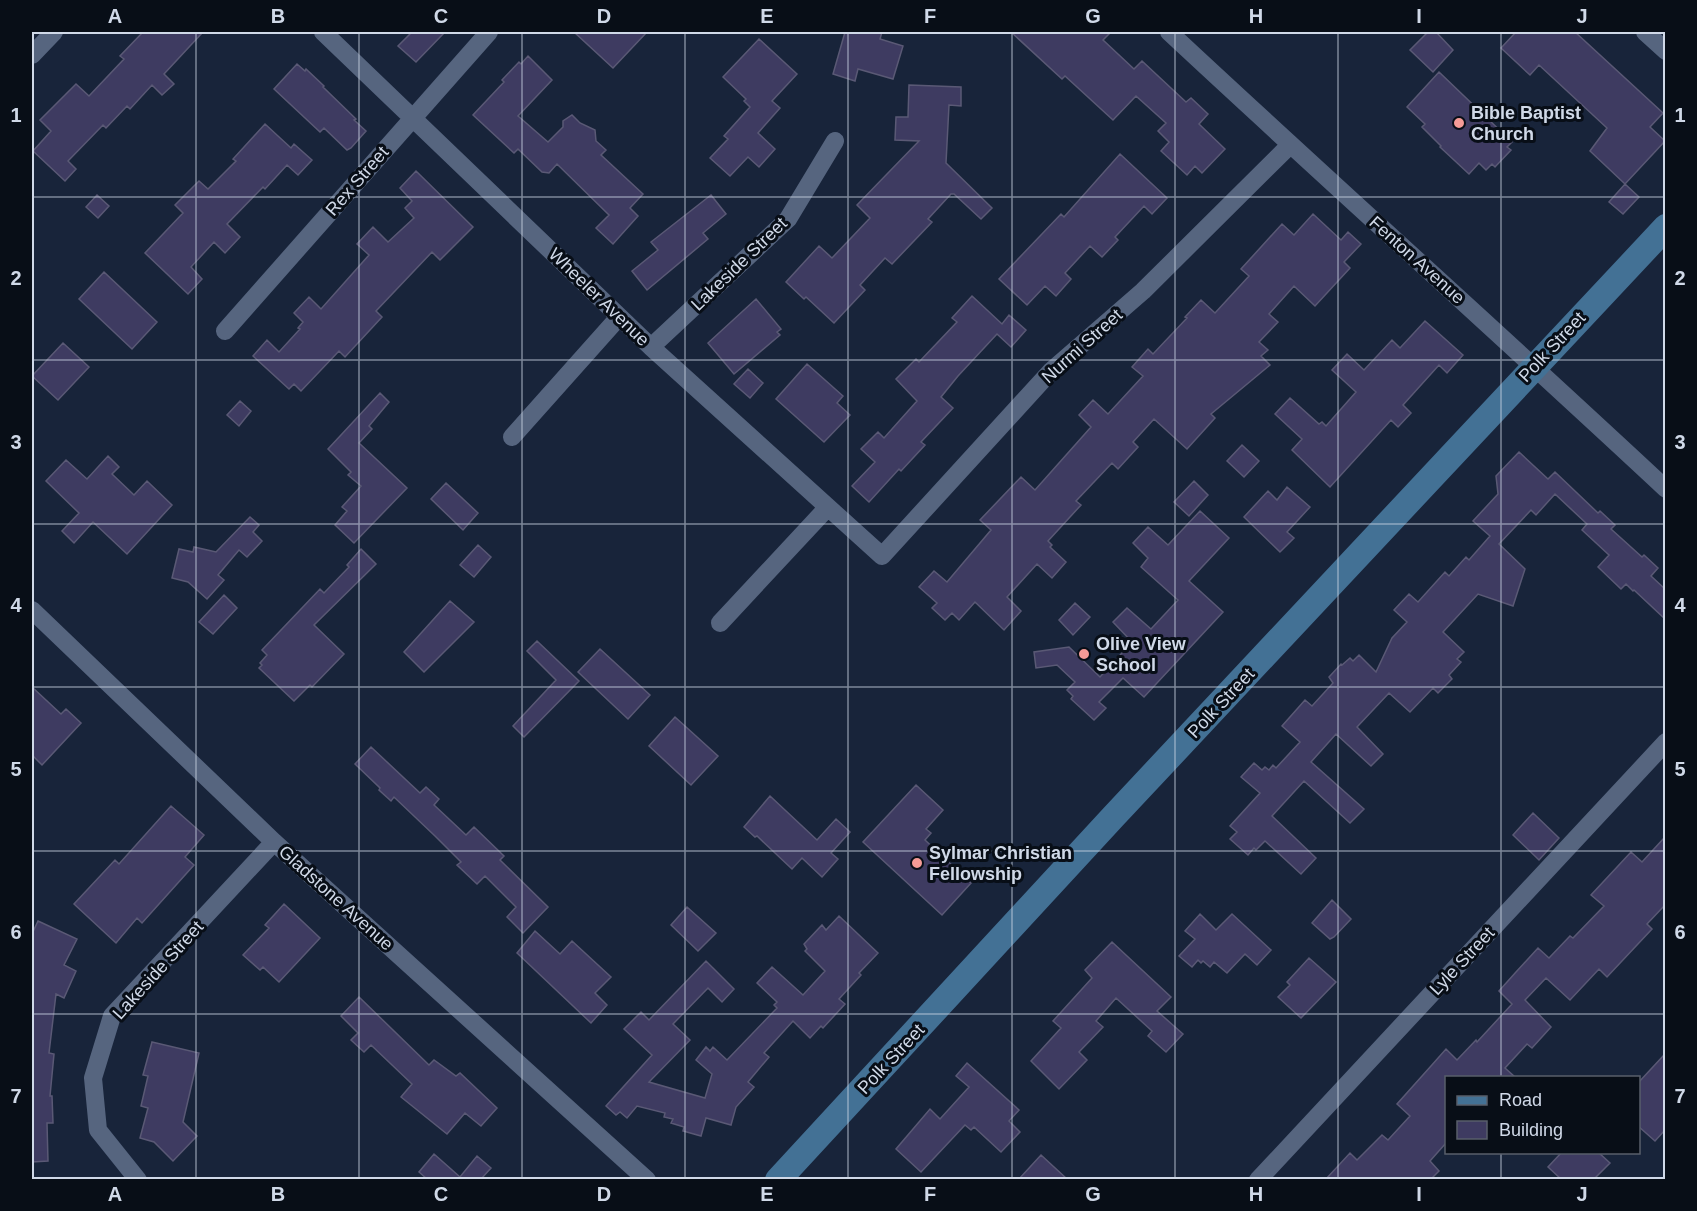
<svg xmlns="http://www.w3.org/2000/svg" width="1697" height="1211" font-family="Arial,sans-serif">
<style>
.building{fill:#3e3b61;stroke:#5a5975;stroke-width:1.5}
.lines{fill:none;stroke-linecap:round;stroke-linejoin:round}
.street{stroke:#56657f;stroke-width:18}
.secondary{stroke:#437195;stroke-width:26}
.grid{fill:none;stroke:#d0d9e8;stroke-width:1.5;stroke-opacity:0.55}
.poi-dot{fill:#f59b97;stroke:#080e17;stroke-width:2}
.labels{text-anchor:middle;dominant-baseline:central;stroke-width:6;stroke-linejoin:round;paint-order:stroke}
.poi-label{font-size:18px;font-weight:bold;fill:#d0d9e8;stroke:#080e17;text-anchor:start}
.street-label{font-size:18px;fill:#d0d9e8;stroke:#080e17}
.neatline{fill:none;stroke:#d0d9e8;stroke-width:2}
.grid-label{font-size:20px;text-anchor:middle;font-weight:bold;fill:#d0d9e8}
</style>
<rect width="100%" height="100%" fill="#18243a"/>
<path class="building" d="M143 32H203L164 74 174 84 162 95 152 85 130 109 127 106 106 128 103 125 68 161 76 169 65 181 33 151 51 131 40 120 76 84 89 96 124 59 120 56Z
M412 32H445L416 62 398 46Z
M574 32H647L613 68Z
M845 32H882L880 39 903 46 893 79 858 69 855 81 833 74Z
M1011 32H1111L1103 40 1134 69 1142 61 1186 102 1191 98 1208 114 1199 124 1225 149 1202 173 1195 166 1187 175 1161 151 1169 142 1158 131 1166 123 1136 96 1113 120 1065 76 1062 79Z
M1428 32H1436L1453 50 1433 72 1410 50Z
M1516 32H1575L1663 113 1650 127 1665 141 1625 184 1590 151 1607 128 1539 65 1530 75 1501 48Z
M759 39 797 74 772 101 780 108 758 133 775 149 759 167 748 157 730 176 710 158 728 139 724 136 750 107 744 101 746 99 723 77Z
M528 56 552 80 518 116 548 142 563 127V121L572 115 580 123 595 130 596 141 606 150 601 155 643 194 630 208 638 216 613 244 596 228 609 215 557 164 549 173 542 172 518 149 514 153 473 115 504 82 502 80 519 62 521 64Z
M297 64 305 71 306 69 324 86 323 87 356 119 354 120 366 131 351 148 347 150 324 128 320 132 274 89Z
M1439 72 1512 142 1507 147 1511 150 1495 167 1492 164 1486 170 1479 163 1469 174 1440 147 1441 146 1422 127 1425 124 1407 107Z
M909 85 961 87V106L949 105 946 163 992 208 981 219 954 194H951L928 219 932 222 892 264 885 258 860 285 865 290 834 323 806 297 804 299 786 282 819 246 832 258 870 218 857 205 919 141 895 140 896 117H908Z
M265 124 291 148 294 144 312 160 298 175 287 165 265 189 263 187 227 224 240 237 225 253 214 242 191 267 202 279 188 294 145 253 183 213 175 205 199 181 208 189 236 161 233 159Z
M1120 154 1167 198 1152 214 1144 206 1115 237 1118 240 1102 257 1090 246 1065 273 1071 279 1056 296 1045 286 1027 305 999 279 1061 214 1064 217Z
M416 171 473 227 440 260 432 252 376 311 382 317 345 357 339 351 301 391 294 384 289 389 253 356 267 340 279 352 300 329 298 328 303 322 294 313 309 297 321 309 369 255 357 244 373 227 388 242 414 218 405 208 412 201 400 188Z
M1625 184 1639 197 1623 214 1609 202Z
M97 195 109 206 98 218 86 207Z
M711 195 726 214 703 233 708 239 647 290 632 271 658 250 651 242Z
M1313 214 1341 240 1348 232 1361 244 1344 262 1350 268 1315 306 1294 286 1269 314 1278 322 1259 342 1268 350 1261 356 1270 365 1211 414 1215 418 1187 449 1154 419 1133 442 1138 447 1118 469 1112 463 1076 501 1081 505 1048 541 1052 545 1050 547 1066 562 1052 578 1037 564 1007 597 1021 611 1004 630 975 602 959 620 952 613 945 620 932 608 937 603 919 587 934 571 947 582 991 530 980 520 1021 477 1035 490 1091 427 1079 415 1093 400 1108 414 1143 376 1132 367 1148 349 1153 354 1187 318 1185 317 1201 300 1215 313 1249 276 1241 269 1282 224 1294 235Z
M104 272 157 322 132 349 79 299Z
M972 296 1002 324 1009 315 1026 330 1011 347 997 334 958 376 941 397 953 408 921 442 925 445 901 471 899 469 869 502 852 486 875 462 861 449 878 432 884 438 917 401 896 379 916 359 919 362 957 322 952 318Z
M756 299 781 329 777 332 780 335 734 374 708 343Z
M1425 321 1463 355 1447 373 1439 365 1403 405 1411 413 1398 427 1391 420 1330 487 1292 450 1302 439 1275 414 1290 398 1319 424 1322 422 1326 426 1356 392 1332 370 1347 354 1364 370 1392 340 1400 348Z
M63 343 89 367 58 400 32 376Z
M807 364 843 396 837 403 850 415 824 442 776 399Z
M748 369 763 383 750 398 734 384Z
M380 393 389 402 369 426 372 429 359 443 407 488 354 543 335 525 347 511 342 507 361 486 348 475 351 472 328 449Z
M240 401 251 411 239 426 227 415Z
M1242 445 1259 461 1244 477 1227 461Z
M1519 452 1548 479 1555 472 1598 513 1600 511 1615 525 1611 529 1642 557 1644 555 1658 568 1651 576 1665 589V619L1634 590 1633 591 1626 584 1621 589 1598 567 1609 555 1582 530 1587 524 1555 494 1536 515 1531 510 1499 544 1525 569 1513 606 1478 594 1443 632 1464 652 1457 659 1461 662 1449 675 1452 679 1438 693 1433 688 1410 712 1389 693 1357 727 1383 754 1371 766 1336 734 1311 762 1364 809 1350 823 1304 781 1272 816 1316 858 1301 874 1265 841 1256 850 1254 848 1248 855 1230 839 1237 832 1230 826 1260 793 1241 777 1254 763 1262 770 1265 767 1269 770 1273 765 1276 768 1300 742 1282 726 1305 700 1312 706 1333 683 1329 677 1341 664 1342 665 1350 658 1353 661 1359 655 1376 672 1392 638 1407 622 1394 610 1409 594 1418 602 1445 572 1449 576 1466 557 1469 560 1490 536 1473 521 1498 494 1496 476Z
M108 456 119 467 112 474 134 495 147 481 172 505 127 554 93 522 74 543 62 531 79 513 46 481 66 460 87 479Z
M1194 481 1208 495 1189 516 1174 502Z
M446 483 478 513 463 530 431 499Z
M1287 487 1310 507 1287 532 1294 538 1280 552 1244 517 1268 491 1277 500Z
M1200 511 1229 538 1189 581 1223 612 1144 697 1123 678 1099 702 1106 708 1094 720 1071 699 1073 696 1067 690 1075 682 1057 665 1036 668 1034 652 1069 647 1100 677 1132 642 1113 622 1127 608 1151 629 1178 600 1141 567 1148 558 1133 543 1148 527 1168 545Z
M250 517 259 525 253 532 262 541 247 557 239 550 218 575 224 580 207 599 188 582 172 578 179 549 193 552 194 547 216 552Z
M478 545 491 557 474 577 460 565Z
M361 549 376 564 314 625 344 654 312 687 310 685 294 701 259 668 262 665 260 663 267 655 262 650 320 589 324 593 349 567 347 565Z
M224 595 237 608 213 634 199 622Z
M450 601 474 622 424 672 404 652Z
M1075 603 1090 617 1073 635 1059 620Z
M537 641 579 681 524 737 513 726 556 680 527 651Z
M600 649 650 695 628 719 578 672Z
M32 687 61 714 66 709 81 723 42 765 32 755Z
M675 717 718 756 691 785 649 746Z
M371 747 420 793 426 787 439 799 434 805 466 835 474 827 504 856 500 860 548 907 523 933 507 917 516 907 485 876 477 884 457 865 461 862 435 836 394 797 391 801 379 790 380 788 355 764Z
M916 785 943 810 926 829 931 833 925 840 971 883 942 915 863 842Z
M770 796 817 840 836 819 850 832 831 853 838 859 822 877 802 858 792 869 757 836 755 837 744 827Z
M171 806 204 835 185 857 194 865 142 923 137 918 116 943 74 904 115 860 119 864Z
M1533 813 1559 838 1539 860 1513 835Z
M1665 837V905L1647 924 1652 929 1607 977 1599 969 1570 1000 1546 978 1525 1000 1551 1027 1532 1048 1527 1044 1505 1068 1515 1077H1446V1143L1430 1161 1439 1171 1431 1179H1326L1350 1153 1357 1160 1382 1135 1388 1140 1410 1116 1397 1104 1431 1066 1446 1049 1457 1060 1476 1040 1477 1042 1512 1004 1499 991 1516 972 1538 948 1549 958 1570 936 1573 938 1604 906 1591 895 1631 852 1642 862Z
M1332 900 1351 919 1334 937 1330 939 1312 923Z
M284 904 320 938 279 982 263 967 260 970 243 955 269 928 265 925Z
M687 907 716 933 698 951 671 925Z
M1200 914 1216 930 1232 914 1271 950 1257 965 1245 954 1227 973 1214 962 1210 967 1203 961 1201 963 1198 960 1192 967 1179 956 1195 939 1185 931Z
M839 916 878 953 859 973 861 975 839 999 845 1004 823 1028 821 1026 810 1038 793 1021 764 1053 769 1057 748 1082 754 1087 736 1107 731 1125 706 1118 701 1136 683 1131 684 1127 671 1123 673 1119 664 1117 665 1113 637 1106 627 1118 620 1112 616 1115 606 1106 652 1055 624 1029 641 1012 649 1020 706 961 734 989 722 1002 708 988 673 1024 690 1040 649 1082 705 1098 712 1074 696 1060 706 1047 710 1051 713 1047 727 1060 777 1008 774 1005 777 1002 757 983 772 967 803 995 825 971 805 951 807 949 804 944 822 925 826 930Z
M38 921 77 939 64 965 76 971 64 998 56 994 49 1053 54 1054 50 1096H52L53 1123H47L48 1161 32 1162V934Z
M535 931 560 954 572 941 611 977 595 993 607 1005 591 1023 517 953Z
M1112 942 1171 997 1157 1011 1183 1034 1166 1052 1148 1036 1152 1031 1116 998 1096 1021 1103 1027 1079 1052 1087 1060 1059 1089 1031 1061 1061 1028 1053 1021 1092 978 1085 970Z
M1309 958 1336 982 1301 1018 1278 997 1290 985 1287 982Z
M359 997 429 1065 434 1060 456 1076 460 1073 497 1108 481 1126 465 1113 447 1134 401 1097 412 1084 371 1045 364 1052 351 1040 358 1033 341 1016Z
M152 1042 199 1053 183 1122 197 1136 173 1161 154 1142 140 1138 148 1108 141 1106 148 1076 143 1075Z
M1665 1054V1130L1655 1141 1638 1126V1083Z
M967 1063 1019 1110 1009 1121 1020 1132 1001 1152 974 1127 971 1130 965 1125 921 1172 896 1149 930 1109 940 1119 969 1087 956 1076Z
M1562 1152H1598L1610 1163 1594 1179H1561L1548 1167Z
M434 1154 460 1177 477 1156 491 1168 481 1179H427L419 1172Z
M1041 1155 1067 1179H1019Z"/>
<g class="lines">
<path class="street" d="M323 32 651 347 882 556 1051 371 1143 291 1290 145
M1169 32C1333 185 1501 335 1666 489
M1645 32 1666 51
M32 55 54 32
M225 331 489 32
M651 347 788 219 835 141
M512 437 619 317
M32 610 274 842 647 1180
M720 623 828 507
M138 1180 98 1130 93 1078 112 1016 274 842
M1258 1180 1666 742"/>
<path class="secondary" d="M778 1180 1113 817 1666 227"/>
</g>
<path class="grid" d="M196 32V1180M359 32V1180M522 32V1180M685 32V1180M848 32V1180M1012 32V1180M1175 32V1180M1338 32V1180M1501 32V1078M32 197H1666M32 360H1666M32 524H1666M32 687H1666M32 851H1666M32 1014H1666M1501 1152V1180"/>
<g class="poi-dot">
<circle cx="1459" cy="123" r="6"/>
<circle cx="1084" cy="654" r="6"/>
<circle cx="917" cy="863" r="6"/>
</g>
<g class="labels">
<g class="poi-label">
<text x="1471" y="113">Bible Baptist<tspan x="1471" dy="21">Church</tspan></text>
<text x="1096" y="644">Olive View<tspan x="1096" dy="21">School</tspan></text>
<text x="929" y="853">Sylmar Christian<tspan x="929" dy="21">Fellowship</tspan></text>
</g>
<g class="street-label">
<text transform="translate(357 181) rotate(-49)">Rex Street</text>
<text transform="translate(1417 260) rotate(42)">Fenton Avenue</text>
<text transform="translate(739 264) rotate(-44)">Lakeside Street</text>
<text transform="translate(599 297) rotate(44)">Wheeler Avenue</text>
<text transform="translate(1082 346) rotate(-42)">Nurmi Street</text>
<text transform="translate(1552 347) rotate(-47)">Polk Street</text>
<text transform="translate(1221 703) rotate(-47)">Polk Street</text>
<text transform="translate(336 898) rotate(42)">Gladstone Avenue</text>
<text transform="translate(1462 961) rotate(-47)">Lyle Street</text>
<text transform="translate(158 970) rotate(-48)">Lakeside Street</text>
<text transform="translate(891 1059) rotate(-47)">Polk Street</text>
</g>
</g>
<rect width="1697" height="1211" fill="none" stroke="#080e17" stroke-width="66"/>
<rect x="1445" y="1076" width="195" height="78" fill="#080e17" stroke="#585f6b" stroke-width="1.5"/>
<rect x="1457" y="1096" width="30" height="9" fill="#437195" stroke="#585f6b" stroke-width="1.5"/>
<text x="1499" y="1106" font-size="18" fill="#d0d9e8">Road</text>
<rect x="1457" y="1121" width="30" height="18" fill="#3e3b61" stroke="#585f6b" stroke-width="1.5"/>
<text x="1499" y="1136" font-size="18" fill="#d0d9e8">Building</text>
<rect x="33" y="33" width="1631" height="1145" class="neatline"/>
<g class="grid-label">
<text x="115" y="23">A</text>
<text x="278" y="23">B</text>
<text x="441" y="23">C</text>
<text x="604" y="23">D</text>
<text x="767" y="23">E</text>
<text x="930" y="23">F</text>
<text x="1093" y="23">G</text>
<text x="1256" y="23">H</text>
<text x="1419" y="23">I</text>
<text x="1582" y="23">J</text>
<text x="16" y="122">1</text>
<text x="1680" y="122">1</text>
<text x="16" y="285">2</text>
<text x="1680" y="285">2</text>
<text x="16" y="449">3</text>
<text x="1680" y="449">3</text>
<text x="16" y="612">4</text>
<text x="1680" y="612">4</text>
<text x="16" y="776">5</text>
<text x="1680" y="776">5</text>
<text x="16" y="939">6</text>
<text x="1680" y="939">6</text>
<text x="16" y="1103">7</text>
<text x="1680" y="1103">7</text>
<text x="115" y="1201">A</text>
<text x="278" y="1201">B</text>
<text x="441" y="1201">C</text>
<text x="604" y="1201">D</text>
<text x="767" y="1201">E</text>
<text x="930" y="1201">F</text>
<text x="1093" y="1201">G</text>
<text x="1256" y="1201">H</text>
<text x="1419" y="1201">I</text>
<text x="1582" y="1201">J</text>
</g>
</svg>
